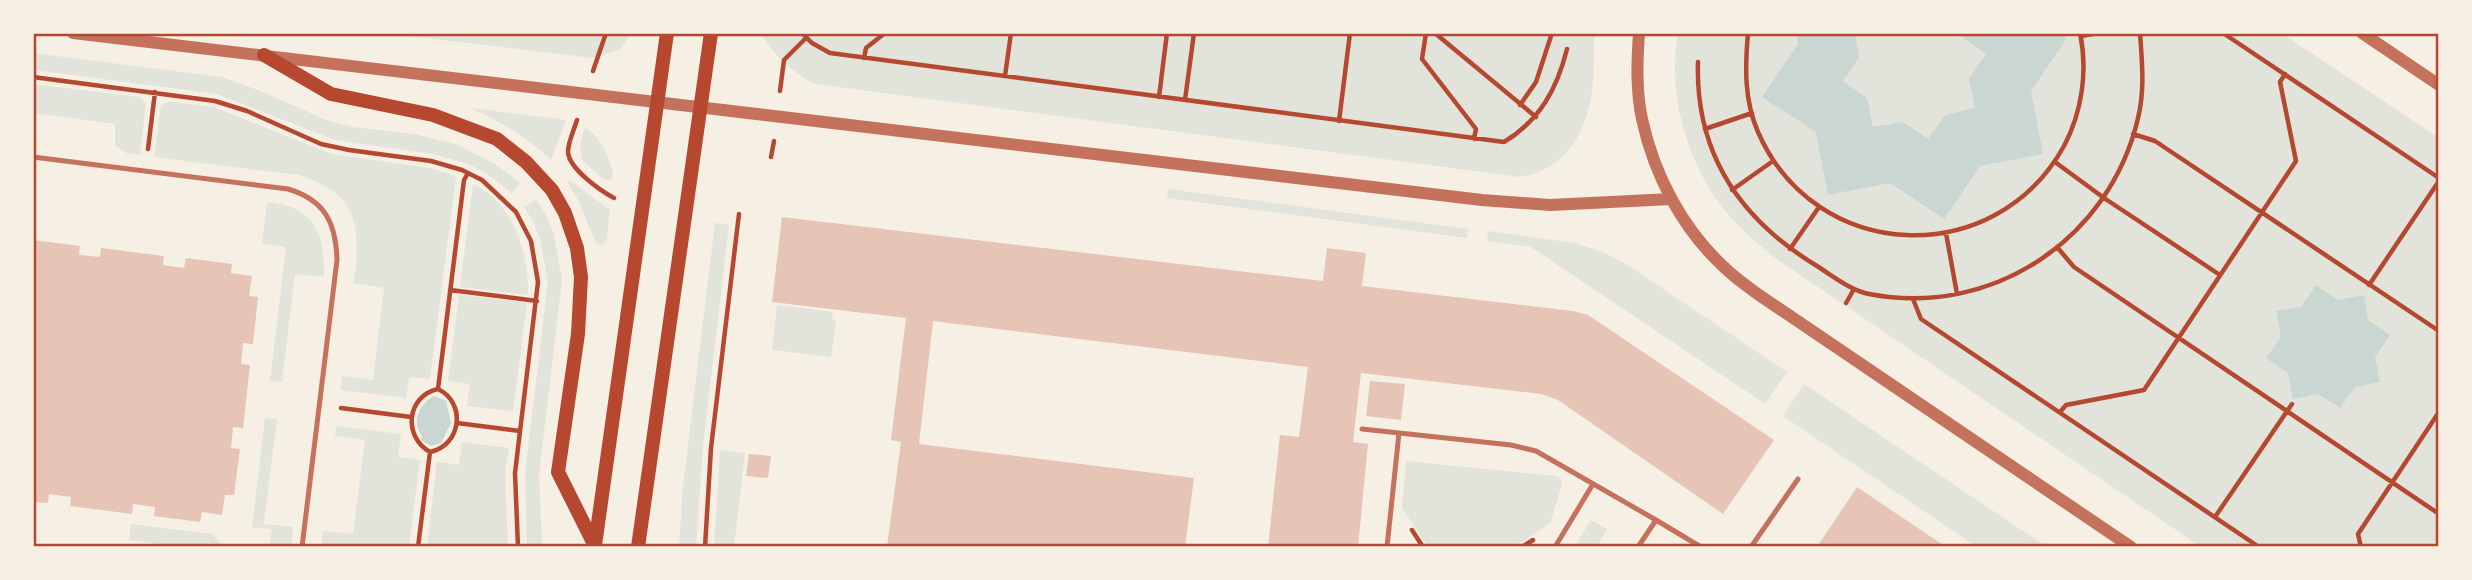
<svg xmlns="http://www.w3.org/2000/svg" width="2472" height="580" font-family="Manrope,sans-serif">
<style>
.green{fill:#e2e4dc}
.water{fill:#c9d6d2}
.building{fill:#e6c5b7}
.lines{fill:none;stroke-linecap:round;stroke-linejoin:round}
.path{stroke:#b5482f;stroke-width:4.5}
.service{stroke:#c5725c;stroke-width:5}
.tertiary{stroke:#c5725c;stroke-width:12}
.secondary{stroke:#b5482f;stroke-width:14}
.neatline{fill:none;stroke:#b5482f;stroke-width:2.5}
</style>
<rect width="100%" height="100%" fill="#f6efe4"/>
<path class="green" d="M385 33H632L619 50 592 58Z
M760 33H1595C1593 54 1595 78 1591 98 1584 138 1561 171 1520 177L815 84C792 72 774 55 760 33Z
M1678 33H2281L2439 138V547H2201L1778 260C1759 245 1742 230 1726 212 1687 165 1667 93 1678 33Z
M33 53 222 77 255 89 329 121 353 127 414 134 456 144 495 164 521 183 512 193 487 174 468 164 432 154 335 140 217 94 33 70Z
M33 84 140 97 146 104 140 155 126 153 115 145V124L33 113Z
M168 101 214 107 332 154 430 168 456 176 430 379 409 377 406 398 341 390 342 376 373 380 384 288 354 283C361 226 359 194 299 175L154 157 161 106Z
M471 108 566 120 551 160C527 137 501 122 471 108Z
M585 127C600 137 610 157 613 174L611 181 602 178 582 160 580 144Z
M570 180 610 210 607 239 602 245 596 243 578 200 567 182Z
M473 184C514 203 529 254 528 295L460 287Z
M1168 189 1468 229 1467 238 1167 198Z
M536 199 546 215 554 234 562 281 539 474 542 547H527L525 473 548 282 540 239 533 221 524 207Z
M267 202C315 206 325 234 324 277L295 274 282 382 270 381 286 247 262 244Z
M715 223 729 225 703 447 696 547H679L683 486Z
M1488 231 1575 243 1605 253 1626 264 1787 372 1765 404 1531 247 1487 241Z
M459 295 527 303 513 411 467 406 470 384 448 381Z
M777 305 833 312 832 320 836 321 831 357 772 350Z
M1804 384 2047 547H1977L1783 416Z
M265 418 277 419 264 524 293 527 291 547H269L272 529 252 527Z
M336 426 401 434 398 457 420 460 409 547H321L323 531 353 534 365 440 335 436Z
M462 442 509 448 505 472 508 547H427L437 462 459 465Z
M720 450 745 453 734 547H714Z
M1406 461 1556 476 1562 479V485L1550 523 1514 547H1428L1402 508Z
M1591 520 1607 529 1597 547H1574Z
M131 524 212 534 221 544 231 547H184L129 540Z"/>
<path class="water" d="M1796 33H1855L1859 57 1843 81 1867 98 1873 127 1903 122 1928 139 1945 115 1975 108 1969 79 1986 54 1961 36V33H2059L2067 38 2031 91 2043 154 1980 166 1944 219 1890 183 1828 195 1816 132 1762 97 1798 44Z
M2316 285 2338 300 2364 295 2368 320 2390 335 2375 357 2380 382 2355 387 2340 408 2318 394 2293 399 2288 373 2266 358 2281 337 2276 311 2301 307Z
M434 396 446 401 451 423 441 443 431 446 421 440 422 436C410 421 421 403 434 396Z"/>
<path class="building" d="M782 217 1323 281 1327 248 1366 253 1362 286 1573 311 1588 315 1774 440 1723 514 1558 400 1541 394 1361 373 1353 442 1368 444 1358 547H1268L1280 435 1299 437 1308 367 933 321 919 444 1194 478 1185 547H887L901 442 891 440 906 318 772 302Z
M33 240 80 246 79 255 100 257 101 248 164 256 163 265 184 268 186 258 232 264 231 273 252 276 249 296 258 297 253 344 243 343 241 364 250 365 243 428 233 427 231 448 240 449 234 495H225L222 515 202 512 200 522 154 516 155 507 133 504 132 514 70 506 71 497 49 494 48 503 33 502Z
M1370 381 1405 384 1401 420 1366 416Z
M749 454 771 456 768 478 746 476Z
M1857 487 1946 547H1817Z"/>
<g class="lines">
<path class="path" d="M802 33 812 43 830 53 1504 142C1540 120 1557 89 1567 49
M1426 33 1422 59 1476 129 1474 139
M1431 33 1436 34 1536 117
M1748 33C1745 67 1744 100 1758 132 1815 263 1995 271 2064 146 2082 112 2088 71 2080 33
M2223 33 2439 178
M2081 36 2099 33
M864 58 866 48 885 33
M1698 62C1695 154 1741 220 1817 266 1833 276 1850 290 1869 294 1992 318 2110 239 2138 118 2145 90 2142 62 2140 33
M593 71 606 33
M1005 76 1011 33
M33 77 215 101 247 111 321 144 349 150 431 161 462 170 482 180 516 212 531 241 538 282 515 473 518 547
M780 91 784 60 806 38
M1159 97 1167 33
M1185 100 1194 33
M1520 105 1536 82 1552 33
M577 120C574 130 568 142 568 152 569 169 601 191 614 198
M1339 121 1350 33
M1705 129 1752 113
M2133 134 2155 141 2439 331
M148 149 155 92
M771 157 774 141
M2055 162 2104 198 2220 275
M1732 190 1773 161
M1946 233 1957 294
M2057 247 2074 267 2439 514
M1790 249 1819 207
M2369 285 2439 181
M450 290 537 301
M1913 299 1921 319 2259 547
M1846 303 1854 289
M438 389 464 180 468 173
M438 389C467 403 461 446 430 452 403 437 406 396 438 389Z
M341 408 411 417
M2060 412 2066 405 2144 390 2296 161 2280 82 2285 74
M457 423 520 431
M2215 517 2292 404
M1412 530 1423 547
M418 547 430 452
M705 547 711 448 739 214
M1522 547 1533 540
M2361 547 2358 534 2439 412"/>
<path class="service" d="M33 157 288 189C325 200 336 223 337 260L302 547
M1362 429 1511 445 1536 451 1656 520
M1387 547 1399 433
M1555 547 1593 484
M1638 547 1656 520 1701 547
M1751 547 1798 479"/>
<path class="tertiary" d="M73 33 1482 200 1550 205 1671 199
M1639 33C1637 62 1636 91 1642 119 1654 175 1683 230 1725 268 1735 278 1747 286 1759 295L2131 547
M2362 33 2439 85"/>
<path class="secondary" d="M264 55 331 94 433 115 497 139 526 162 552 190 565 213 577 248 581 277 578 334 558 472 595 546
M595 545 667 33
M638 547 711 33"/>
</g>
<rect width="2472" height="580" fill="none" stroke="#f6efe4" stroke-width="70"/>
<rect x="35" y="35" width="2402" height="510" class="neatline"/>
</svg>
